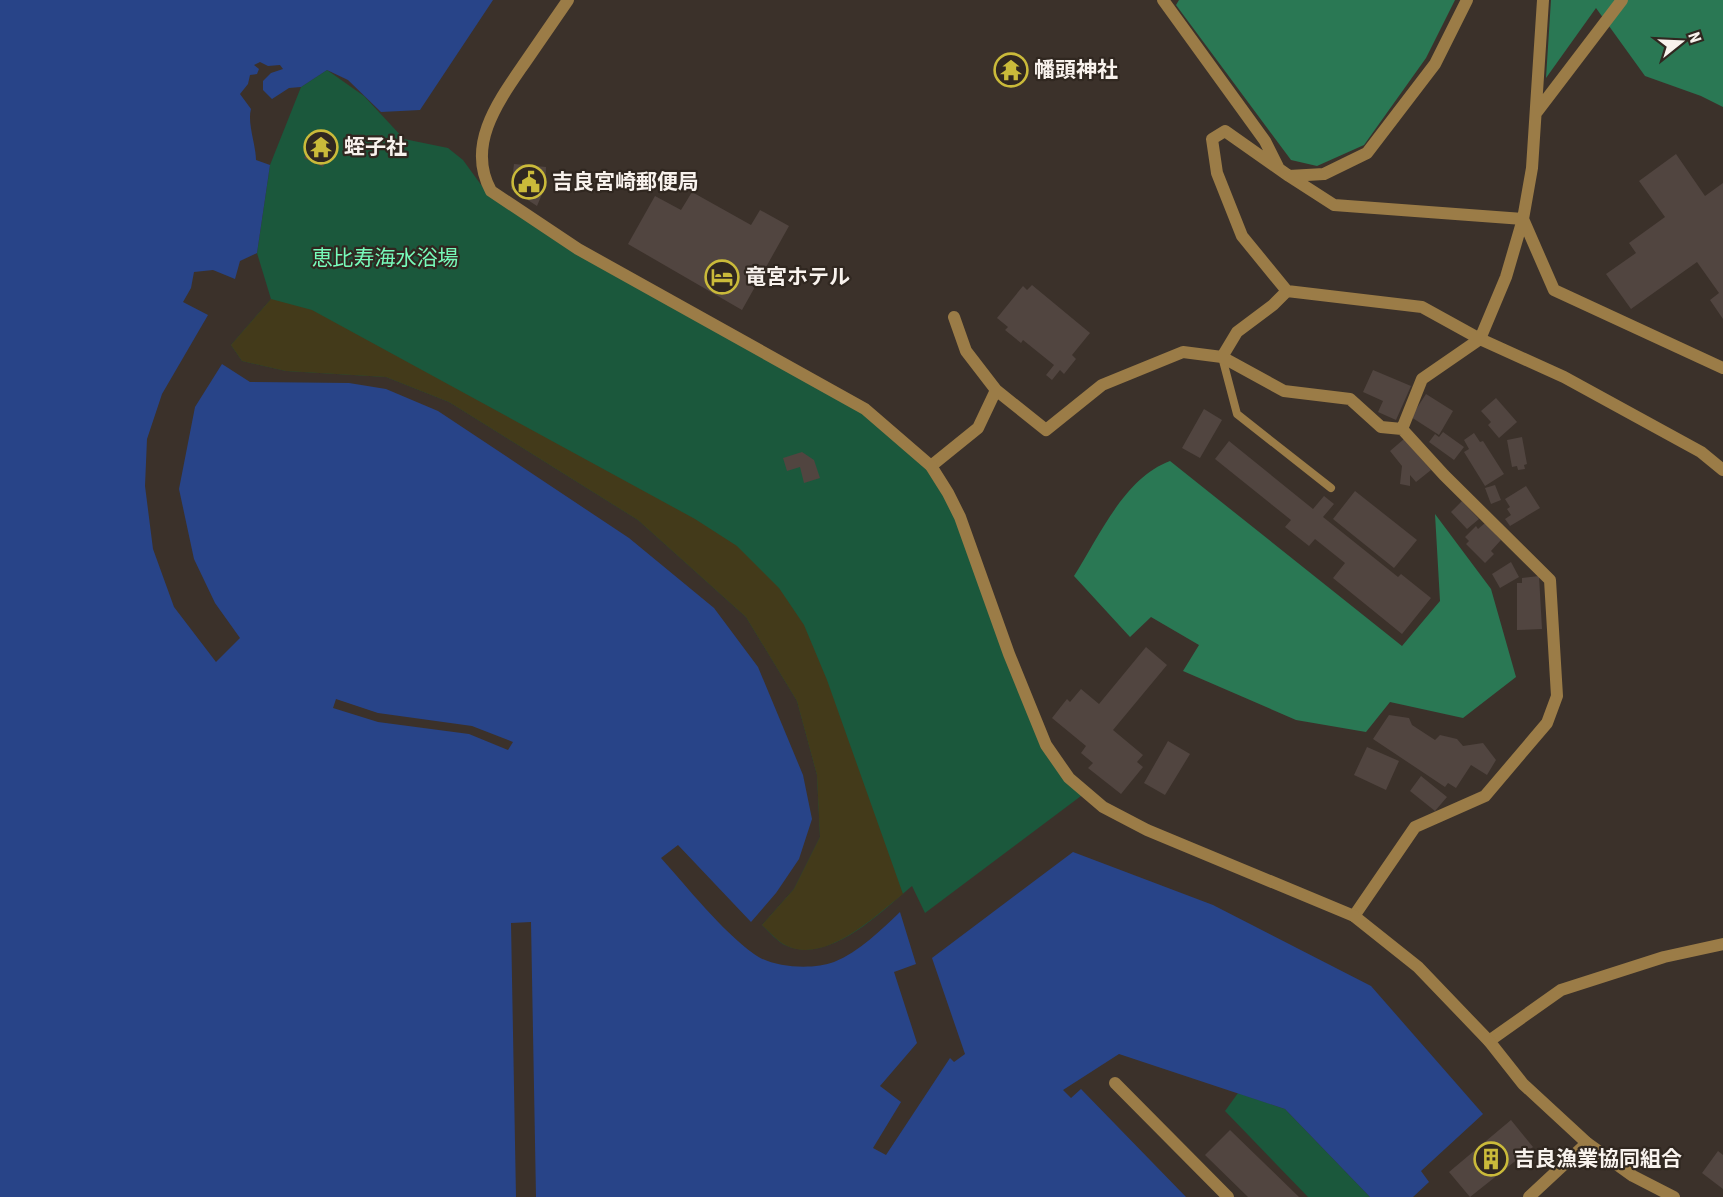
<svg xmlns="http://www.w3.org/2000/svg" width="1723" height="1197" font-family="'Roboto Condensed','Noto Sans JP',sans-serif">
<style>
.green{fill:#1b583c}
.forest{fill:#2a7854}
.sand{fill:#433a1a}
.water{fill:#284488}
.pier{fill:#3b312a}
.building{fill:#514540}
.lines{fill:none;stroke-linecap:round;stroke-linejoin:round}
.service{stroke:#9b7c47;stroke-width:8}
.minor{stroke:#9b7c47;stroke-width:12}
.tertiary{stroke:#9b7c47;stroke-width:12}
.labels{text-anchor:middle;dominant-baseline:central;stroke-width:4.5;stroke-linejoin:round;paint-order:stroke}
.poi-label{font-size:21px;font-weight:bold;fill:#f8f2ed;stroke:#302720;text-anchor:start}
.park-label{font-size:21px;fill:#77fbba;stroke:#302720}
</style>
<rect width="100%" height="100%" fill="#3b312a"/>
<path class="green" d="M327 70 364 96 404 139 448 148 463 160 487 193 865 409 900 437 948 493 1046 745 1085 793 925 913 912 886C882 911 830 964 787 946 778 943 769 931 762 925L794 889 820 837 817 775 797 701 746 617 638 520 449 402 386 377 286 371 242 361 231 345 271 299 257 253 270 165 301 87Z
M1238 1093 1285 1109 1370 1197H1308L1225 1111Z"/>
<path class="forest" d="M1179 0H1455L1426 58 1364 145 1317 166 1291 160 1176 5Z
M1551 0H1723V107L1701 96 1645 76 1596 8 1546 78Z
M1170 461 1402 646 1440 601 1435 514 1491 589 1516 677 1463 718 1390 702 1366 732 1296 720 1183 671 1199 645 1151 617 1130 637 1074 576C1099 537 1124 478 1170 461Z"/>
<path class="sand" d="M271 299 312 310 695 519 737 546 779 588 804 625 827 680 903 894C875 916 826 964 787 946 778 942 769 931 762 925L794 889 820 837 817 775 797 701 746 617 638 520 449 402 386 377 286 371 242 361 231 345Z"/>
<path class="water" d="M0 0H493L420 110 381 112 348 80 327 70 301 87 289 88 272 99 263 90V81L271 73 283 69 280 65 268 66 260 62 254 65 259 69 257 74 250 75 248 84 240 94 251 109C247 123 256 145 256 160L270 165 257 253 240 261 235 279 213 270 194 272 191 288 183 302 208 315 162 394 147 439 145 486 153 549 174 607 216 662 240 638 215 603 194 559 179 489 195 407 222 364 250 382 349 383 386 389 438 411 629 538 714 608 758 667 803 775 812 819 799 859 776 893 751 922 678 845 661 858C689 889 720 929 754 954 772 968 813 970 834 962 859 952 881 930 900 912L916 964 894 972 917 1043 880 1086 901 1102 873 1148 886 1155 950 1058 954 1062 965 1054 932 958 1073 852 1213 905 1371 986 1483 1114 1421 1171 1429 1182 1413 1197H1370L1285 1109 1119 1054 1063 1090 1071 1098 1081 1089 1186 1197H0Z"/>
<path class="pier" d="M336 699 378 713 472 726 513 742 508 750 469 734 378 722 333 708Z
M531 922 536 1197H516L511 923Z"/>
<path class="building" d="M313 138 332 147 323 167 304 158Z
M1676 154 1705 196 1723 183V319L1710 300 1719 293 1697 262 1631 309 1606 274 1636 253 1629 243 1665 217 1639 181Z
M514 164 546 167 545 187 537 206 511 189Z
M692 192 751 225 760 210 789 226 742 310 628 244 655 196 681 210Z
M1032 285 1090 333 1072 355 1076 359 1064 374 1060 370 1052 380 1046 375 1054 365 1023 340 1021 343 1005 330 1008 327 997 318 1023 286 1027 290Z
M1373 370 1411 386 1396 420 1378 412 1383 401 1363 392Z
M1426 394 1453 411 1439 435 1411 417Z
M1496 398 1517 422 1499 438 1488 425 1491 422 1481 411Z
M1204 409 1222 420 1200 458 1182 448Z
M1443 432 1464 447 1454 460 1429 442 1435 434 1439 437Z
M1474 433 1480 442 1483 441 1504 474 1485 486 1464 452 1469 449 1464 440Z
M1522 437 1527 464 1524 465 1525 469 1518 470 1517 466 1512 467 1507 440Z
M1404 439 1431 470 1416 482 1410 475V486L1400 484 1402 466 1390 451Z
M1229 441 1313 509 1324 496 1334 504 1323 517 1398 577 1401 574 1431 598 1402 634 1333 578 1345 563 1315 539 1309 546 1285 527 1291 520 1215 459Z
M802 452 814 460 820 478 804 483 800 467 787 471 783 458Z
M1495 485 1501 500 1491 504 1485 488Z
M1526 486 1540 508 1510 526 1505 519 1511 515 1507 509 1510 507 1505 499Z
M1355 491 1417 540 1394 568 1333 519Z
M1462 501 1479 519 1467 529 1451 512Z
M1485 523 1501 540 1491 551 1494 554 1485 563 1466 544 1469 541 1465 537 1476 526 1478 529Z
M1511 562 1519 577 1500 588 1492 574Z
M1539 576 1542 629 1517 630V583H1522V578Z
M1146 647 1167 665 1113 730 1143 755 1137 762 1143 767 1121 794 1088 768 1093 763 1081 753 1086 746 1052 718 1067 699 1070 702 1081 689 1099 704Z
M1389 715 1409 718 1412 725 1435 740 1440 735 1457 739 1463 746 1483 743 1496 760 1487 775 1471 765 1456 788 1448 783 1445 787 1373 739Z
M1168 741 1190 754 1165 795 1144 783Z
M1367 747 1399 761 1386 790 1354 775Z
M1421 776 1447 797 1435 811 1410 791Z
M1511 1120 1533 1147 1470 1197 1449 1172Z
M1230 1130 1299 1197H1248L1205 1155Z
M1718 1151 1723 1155V1189L1702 1173Z"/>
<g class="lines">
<path class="service" d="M1222 357 1237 414 1331 488"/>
<path class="minor" d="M1163 0 1265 141 1278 167
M1467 0 1435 64 1367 153 1324 174 1289 176 1225 131 1212 139 1217 173 1242 236 1287 291 1422 307 1480 339 1564 377 1701 452 1723 470
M1543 0 1532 168 1523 219 1554 290 1723 368
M1536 113 1622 0
M1289 176 1334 205 1523 219 1506 277 1480 339 1422 379 1402 429
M954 317 966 351 996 390 1046 430 1102 385 1183 352 1222 357 1284 391 1350 399 1381 427 1402 429 1444 475 1550 580 1557 696 1547 723 1485 796 1415 827 1354 916
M1222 357 1237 332 1273 305 1287 291
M931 466 978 428 996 390
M1489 1041 1561 990 1664 957 1723 944
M1115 1083 1228 1197
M1529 1197 1587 1143"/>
<path class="tertiary" d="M568 0C554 20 540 41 526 61 500 99 465 144 491 191L578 249 865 409 931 466 948 493 960 517 1009 654 1046 745 1069 778 1103 807 1147 830 1354 916 1418 967 1489 1041 1523 1084 1587 1143 1633 1176 1674 1197"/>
</g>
<defs>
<symbol id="temple-ring" viewBox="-11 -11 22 22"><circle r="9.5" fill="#302720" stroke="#caba3a" stroke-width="1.5"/><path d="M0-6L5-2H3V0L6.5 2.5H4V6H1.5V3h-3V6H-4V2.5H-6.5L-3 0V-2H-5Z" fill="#caba3a"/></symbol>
<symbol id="civic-ring" viewBox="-11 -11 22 22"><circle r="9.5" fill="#302720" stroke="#caba3a" stroke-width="1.5"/><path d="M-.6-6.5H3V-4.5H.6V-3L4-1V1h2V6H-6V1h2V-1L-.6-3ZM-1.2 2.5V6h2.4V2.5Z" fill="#caba3a"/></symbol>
<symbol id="hotel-ring" viewBox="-11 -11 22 22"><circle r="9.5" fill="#302720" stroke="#caba3a" stroke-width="1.5"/><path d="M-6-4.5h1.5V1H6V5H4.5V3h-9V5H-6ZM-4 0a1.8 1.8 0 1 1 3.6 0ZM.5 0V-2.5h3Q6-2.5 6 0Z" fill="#caba3a"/></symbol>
<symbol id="building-ring" viewBox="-11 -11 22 22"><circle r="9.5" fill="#302720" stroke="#caba3a" stroke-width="1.5"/><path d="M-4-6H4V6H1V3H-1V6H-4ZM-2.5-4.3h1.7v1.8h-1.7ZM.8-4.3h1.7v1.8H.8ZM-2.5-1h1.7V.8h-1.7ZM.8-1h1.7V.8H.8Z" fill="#caba3a"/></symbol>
</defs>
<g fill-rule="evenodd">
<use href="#temple-ring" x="992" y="51" width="38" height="38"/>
<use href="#temple-ring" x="302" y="128" width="38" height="38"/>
<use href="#civic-ring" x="510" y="163" width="38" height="38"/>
<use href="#hotel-ring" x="703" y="258" width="38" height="38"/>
<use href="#building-ring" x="1472" y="1140" width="38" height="38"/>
</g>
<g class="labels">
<g class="poi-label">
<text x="1034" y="70">幡頭神社</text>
<text x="344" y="147">蛭子社</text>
<text x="552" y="182">吉良宮崎郵便局</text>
<text x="745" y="277">竜宮ホテル</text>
<text x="1514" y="1159">吉良漁業協同組合</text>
</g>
<g class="park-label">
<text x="385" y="258">恵比寿海水浴場</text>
</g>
</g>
<g transform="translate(1681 42) rotate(72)" stroke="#302720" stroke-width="4.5" paint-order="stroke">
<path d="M0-4.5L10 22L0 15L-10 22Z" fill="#f8f2ed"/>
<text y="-9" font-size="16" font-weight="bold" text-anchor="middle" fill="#f8f2ed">N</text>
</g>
</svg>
